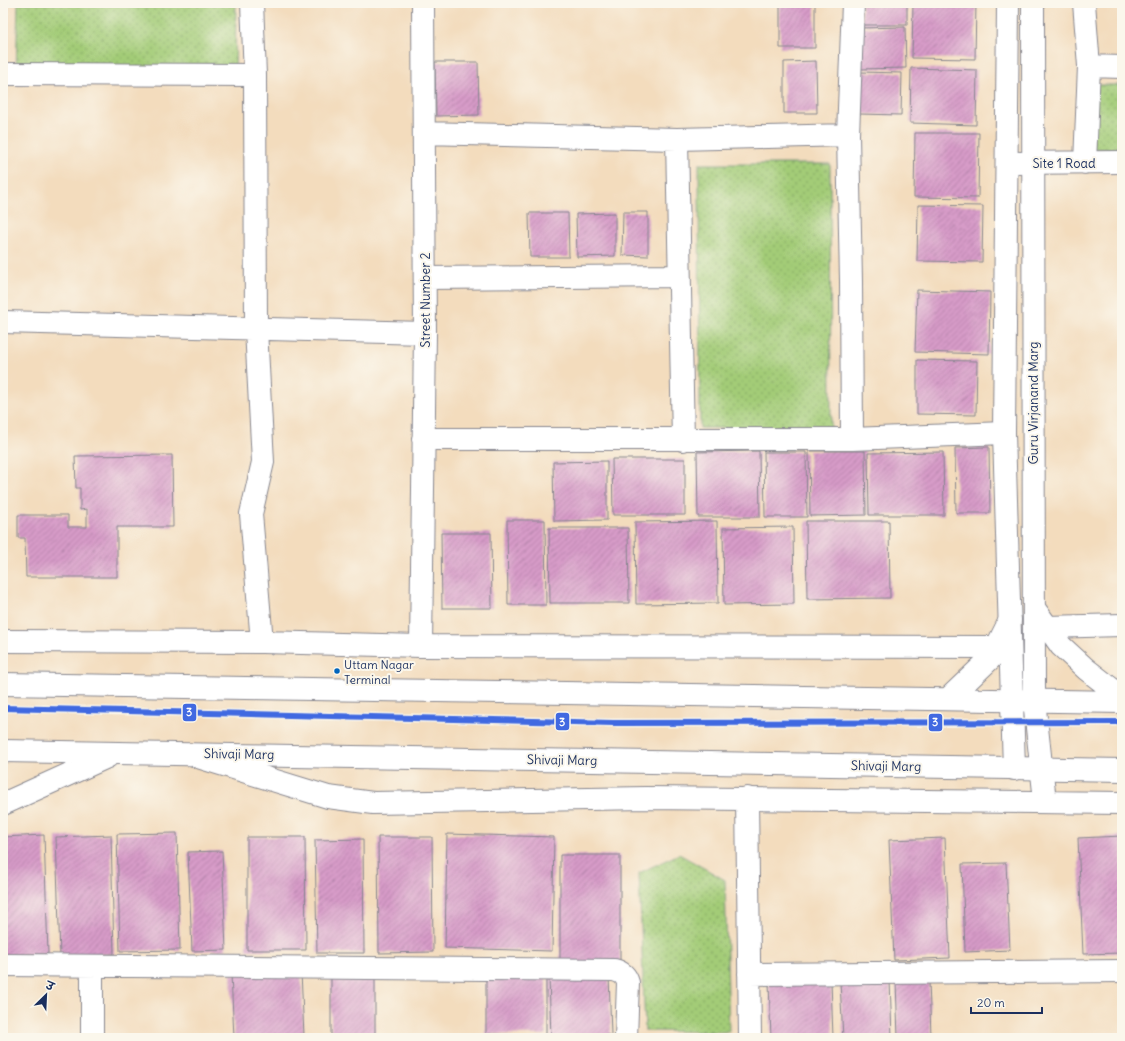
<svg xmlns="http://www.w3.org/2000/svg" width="1125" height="1041" font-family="Delius,'Playpen Sans Deva',sans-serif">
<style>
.park{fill:url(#park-dots);stroke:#5f7e6a}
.building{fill:url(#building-hatch)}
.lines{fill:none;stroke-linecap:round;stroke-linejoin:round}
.street-casing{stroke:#87868e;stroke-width:24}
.secondary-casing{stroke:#87868e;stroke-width:24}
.primary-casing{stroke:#87868e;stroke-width:24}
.street{stroke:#fff;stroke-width:22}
.secondary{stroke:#fff;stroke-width:22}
.primary{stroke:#fff;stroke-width:22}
.metro-1-casing{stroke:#fbf7ec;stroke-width:9}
.metro-1{stroke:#4169e1;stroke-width:6}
.bus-dot{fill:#0065bd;stroke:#fbf7ec;stroke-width:1.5}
.labels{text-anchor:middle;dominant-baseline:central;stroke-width:4;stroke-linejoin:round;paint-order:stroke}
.bus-label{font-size:12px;fill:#1b2f5e;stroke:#fbf7ec;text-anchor:start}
.street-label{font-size:13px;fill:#1b2f5e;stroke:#fbf7ec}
.line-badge{stroke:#fbf7ec;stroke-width:1.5}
.badge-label{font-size:11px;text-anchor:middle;font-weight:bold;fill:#fff}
</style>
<defs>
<pattern id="park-dots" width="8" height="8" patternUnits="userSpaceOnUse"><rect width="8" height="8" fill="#a3cc77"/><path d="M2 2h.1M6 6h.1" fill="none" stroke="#84a665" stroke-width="1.8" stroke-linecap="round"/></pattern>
<pattern id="building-hatch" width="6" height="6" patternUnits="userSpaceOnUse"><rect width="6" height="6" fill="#d79bc8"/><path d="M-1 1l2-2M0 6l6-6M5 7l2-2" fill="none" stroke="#ae7fa6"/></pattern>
</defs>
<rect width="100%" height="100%" fill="#fbf7ec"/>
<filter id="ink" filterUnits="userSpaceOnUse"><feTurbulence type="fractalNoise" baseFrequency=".025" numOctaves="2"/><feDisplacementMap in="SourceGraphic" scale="8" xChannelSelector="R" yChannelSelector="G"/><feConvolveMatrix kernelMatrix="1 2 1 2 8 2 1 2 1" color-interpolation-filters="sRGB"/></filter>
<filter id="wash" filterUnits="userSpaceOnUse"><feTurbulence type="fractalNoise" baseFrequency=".012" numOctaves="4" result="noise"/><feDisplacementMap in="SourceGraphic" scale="16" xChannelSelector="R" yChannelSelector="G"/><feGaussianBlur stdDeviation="0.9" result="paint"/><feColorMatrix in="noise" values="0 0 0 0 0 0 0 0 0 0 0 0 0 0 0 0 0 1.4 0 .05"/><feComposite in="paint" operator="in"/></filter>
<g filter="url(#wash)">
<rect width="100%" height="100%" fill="#f3dcbd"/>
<path class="park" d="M18 3H236L235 79 16 71Z
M1089 85H1122V149H1089Z
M699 164H830L831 428H700Z
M679 854 725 880 729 1032 645 1031 639 873Z"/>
<g id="blocks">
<path class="building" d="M780 3H815V48H780Z
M862 3H907V25H862Z
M913 3H976L975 59 912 58Z
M905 27 906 68 860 69 859 28Z
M816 61 817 113H784V62Z
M435 62H478L479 115 436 116Z
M911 68 977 70 976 125 910 123Z
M860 72 902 73 901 115 859 114Z
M915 133H979L978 198 914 197Z
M918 205 983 206 982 262 917 261Z
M623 212H648V256L622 255Z
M529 213H568L569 257H530Z
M615 213V256L577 257 576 214Z
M917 290 990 292 989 354 915 352Z
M917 360 977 361 976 415 917 414Z
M989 447 990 513H956L955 448Z
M759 451 760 517H698L697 452Z
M809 451H865L866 515 810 516Z
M764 452H806L807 517H765Z
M943 452 944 515H869L868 453Z
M172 455 173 527H117V577H26L25 538H18V515H68V527H87V509L80 510V488H76L75 456Z
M612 459H685V515H613Z
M607 461V520L554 521 553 462Z
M507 520H545L546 605H508Z
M717 521 718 603 636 604 635 522Z
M806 521H889L890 598 807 599Z
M793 527 794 604 724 605 723 528Z
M549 528H628L629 603H550Z
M441 533H491L492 608H442Z
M177 833 180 950 120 951 117 834Z
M447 834 554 837 552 951 445 948Z
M44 835 48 954 3 955V837Z
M111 835 114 954 60 956 56 837Z
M1122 836V953L1083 954 1078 838Z
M247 837H305L306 950H247Z
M378 837H432L433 952 379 953Z
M945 838 950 958 894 960 889 840Z
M363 839 364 953H317L315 840Z
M222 851 226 950 192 951 188 852Z
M560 855H620V967L560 966Z
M1006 863 1010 950 965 952 962 864Z
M301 972 304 1036 234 1038 231 974Z
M375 975V1036H331V976Z
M609 975 611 1035 551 1038 549 977Z
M486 977H546V1035L486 1034Z
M890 980 892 1038H843L840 982Z
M831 981 833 1038H771L769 983Z
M929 981 931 1036 898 1037 896 982Z"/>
</g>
</g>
<g filter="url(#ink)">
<use href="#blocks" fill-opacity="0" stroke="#87868e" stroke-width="1"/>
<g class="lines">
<defs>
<path id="street" d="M252 3 255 75 256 329 263 462 251 514 262 642
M423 3 425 333 421 646 997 647
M1084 3 1089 66 1085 163
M1089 66 1122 67
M3 74 255 75
M424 133 677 139 848 135
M677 139 683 440
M1007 163 1122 162
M425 278 678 276
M3 322 425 333
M423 439H852L1004 433
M852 439 851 281 848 135 853 3
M1047 627 1122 625
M3 641 262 642 421 646
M747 798 750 1038
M3 965 614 970C622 972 626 975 628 983L626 1038
M92 966V1038
M749 974 1122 971"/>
<path id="secondary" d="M1008 3 1004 433 1014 769
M1033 3 1034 700 1045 801
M198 757 328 797 373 803 646 798 1122 803"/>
<path id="primary" d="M1034 608 1061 646 1086 669 1122 697
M3 684 1122 702
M948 699 991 658 1010 620
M3 751 1122 770
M3 804 107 757"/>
</defs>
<use href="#street" class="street-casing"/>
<use href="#secondary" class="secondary-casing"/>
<use href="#primary" class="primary-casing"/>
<use href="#street" class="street"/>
<use href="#secondary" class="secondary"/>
<use href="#primary" class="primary"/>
<defs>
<path id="metro-1" d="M3 708 613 723 1122 722"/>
</defs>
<use href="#metro-1" class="metro-1-casing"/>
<use href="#metro-1" class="metro-1"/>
</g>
</g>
<circle class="bus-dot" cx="337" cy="671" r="3.5"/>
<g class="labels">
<g class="bus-label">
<text x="344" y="664">Uttam Nagar<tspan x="344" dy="15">Terminal</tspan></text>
</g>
<g class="street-label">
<text x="1064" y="163">Site 1 Road</text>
<text transform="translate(425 300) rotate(-90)">Street Number 2</text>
<text transform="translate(1033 403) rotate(-90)">Guru Virjanand Marg</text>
<text transform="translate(239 754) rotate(1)">Shivaji Marg</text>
<text transform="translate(562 760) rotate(1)">Shivaji Marg</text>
<text transform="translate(886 766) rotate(1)">Shivaji Marg</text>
</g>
</g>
<g class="line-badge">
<rect x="182" y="703" width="15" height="19" rx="4" fill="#4169e1"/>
<rect x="555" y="712" width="15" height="19" rx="4" fill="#4169e1"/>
<rect x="928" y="713" width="15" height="19" rx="4" fill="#4169e1"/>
</g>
<g class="badge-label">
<text x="189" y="716">3</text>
<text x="562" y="726">3</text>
<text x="935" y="726">3</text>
</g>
<rect width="1125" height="1041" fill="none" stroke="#fbf7ec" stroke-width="16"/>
<g transform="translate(46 995) rotate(24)" stroke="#fbf7ec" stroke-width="3" paint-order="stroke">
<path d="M0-3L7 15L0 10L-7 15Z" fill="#1b2f5e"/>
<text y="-6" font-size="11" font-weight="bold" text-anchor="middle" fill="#1b2f5e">उ</text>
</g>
<path d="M971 1007v6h71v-6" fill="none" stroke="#1b2f5e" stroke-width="2"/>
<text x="977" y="1007" font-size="12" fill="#1b2f5e" stroke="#fbf7ec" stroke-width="3" paint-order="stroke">20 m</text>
</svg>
